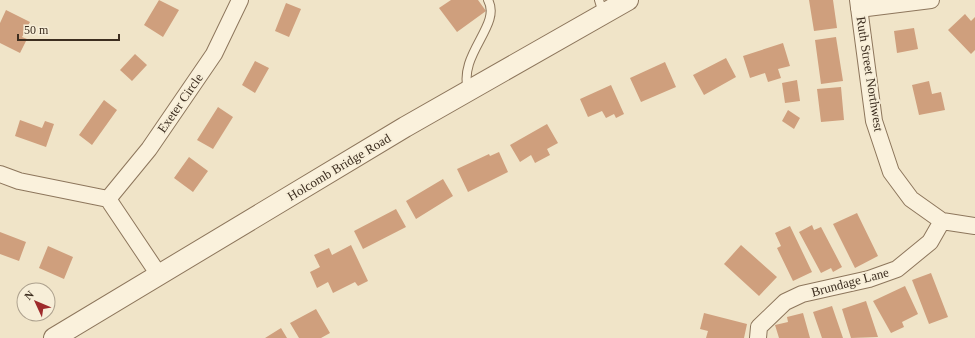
<svg xmlns="http://www.w3.org/2000/svg" width="975" height="338" font-family="Georgia,serif">
<style>
.building{fill:#cf9f7d}
.lines{fill:none;stroke-linecap:round;stroke-linejoin:round}
.service-casing{stroke:#8d765c;stroke-width:10}
.minor-casing{stroke:#8d765c;stroke-width:18}
.tertiary-casing{stroke:#8d765c;stroke-width:22}
.service{stroke:#faf1dc;stroke-width:8}
.minor{stroke:#faf1dc;stroke-width:16}
.tertiary{stroke:#faf1dc;stroke-width:20}
.labels{text-anchor:middle;dominant-baseline:central;stroke-width:3.5;stroke-linejoin:round;paint-order:stroke}
.street-label{font-size:13px;fill:#3d2e20;stroke:#f7eed8}
</style>
<rect width="100%" height="100%" fill="#f0e4c8"/>
<path class="building" d="M159 0 179 10 163 37 144 25Z
M451 0H478L486 11 457 32 439 8Z
M809 0H833L837 28 814 31Z
M286 3 301 9 289 37 275 31Z
M6 10 30 22 22 37 27 39 20 53 0 43V23Z
M965 14 971 21 975 17V50L971 54 948 30Z
M914 28 918 49 897 53 894 31Z
M836 37 843 81 821 84 815 40Z
M783 43 790 66 778 69 781 78 768 82 765 73 750 78 743 56Z
M135 54 147 65 132 81 120 70Z
M726 58 736 77 704 95 693 75Z
M255 61 269 68 255 93 242 85Z
M665 62 676 87 641 102 630 78Z
M797 80 800 101 785 103 782 83Z
M929 81 932 94 941 92 945 110 919 115 912 85Z
M611 85 624 114 616 118 614 114 606 118 602 111 588 117 580 99Z
M841 87 844 120 821 122 817 89Z
M104 100 117 110 92 145 79 135Z
M218 107 233 117 213 149 197 140Z
M788 110 800 118 794 129 782 121Z
M20 120 42 128 45 121 54 124 46 147 15 136Z
M547 124 558 143 547 149 550 155 535 163 531 155 520 162 510 145Z
M499 152 508 172 468 192 457 169 489 154 490 156Z
M189 157 208 171 193 192 174 178Z
M443 179 453 196 416 219 406 201Z
M396 209 406 227 363 249 354 231Z
M857 213 878 256 855 268 833 224Z
M812 225 814 230 821 227 842 267 833 272 831 268 821 273 799 232Z
M790 226 812 272 793 281 777 248 781 246 775 233Z
M0 232 26 242 19 261 0 254Z
M351 245 368 281 358 286 355 282 333 293 328 282 317 288 310 272 320 267 314 255 329 248 332 255Z
M741 245 777 277 759 296 724 264Z
M48 246 73 257 64 279 39 268Z
M931 273 948 317 929 324 912 280Z
M905 286 918 314 902 322 904 327 891 333 873 301Z
M866 301 878 337 851 338 842 309Z
M832 306 843 338H822L813 312Z
M316 309 330 333 321 338H299L290 323Z
M704 313 747 324 744 338H706L708 331 700 329Z
M803 313 810 338H779L775 325 788 322 787 317Z
M281 328 287 338H265Z"/>
<g class="lines">
<defs>
<path id="service" d="M599 0 603 13
M468 90C458 54 502 25 488 0"/>
<path id="minor" d="M858 0 874 121 891 172 911 199 942 221 975 226
M859 9 931 0
M0 174 19 181 108 199 159 275
M108 199 149 149 214 54 240 0
M758 338 759 327 785 302 802 294 869 279 897 269 930 242 942 221"/>
<path id="tertiary" d="M54 338 405 127 628 0"/>
</defs>
<use href="#service" class="service-casing"/>
<use href="#minor" class="minor-casing"/>
<use href="#tertiary" class="tertiary-casing"/>
<use href="#service" class="service"/>
<use href="#minor" class="minor"/>
<use href="#tertiary" class="tertiary"/>
</g>
<g class="labels">
<g class="street-label">
<text transform="translate(870 74) rotate(81)">Ruth Street Northwest</text>
<text transform="translate(180 103) rotate(-55)">Exeter Circle</text>
<text transform="translate(339 167) rotate(-31)">Holcomb Bridge Road</text>
<text transform="translate(850 282) rotate(-15)">Brundage Lane</text>
</g>
</g>
<g transform="translate(36 302) rotate(314)"><circle r="19" fill="#f7eed8" stroke="#ada18e"/>
<path d="M0-3L7 15L0 10L-7 15Z" fill="#9e2a2b"/>
<text y="-6" font-size="11" font-weight="bold" text-anchor="middle" fill="#3d2e20">N</text>
</g>
<path d="M18 34v6h101v-6" fill="none" stroke="#3d2e20" stroke-width="2"/>
<text x="24" y="34" font-size="12" fill="#3d2e20" stroke="#f7eed8" stroke-width="3" paint-order="stroke">50 m</text>
</svg>
